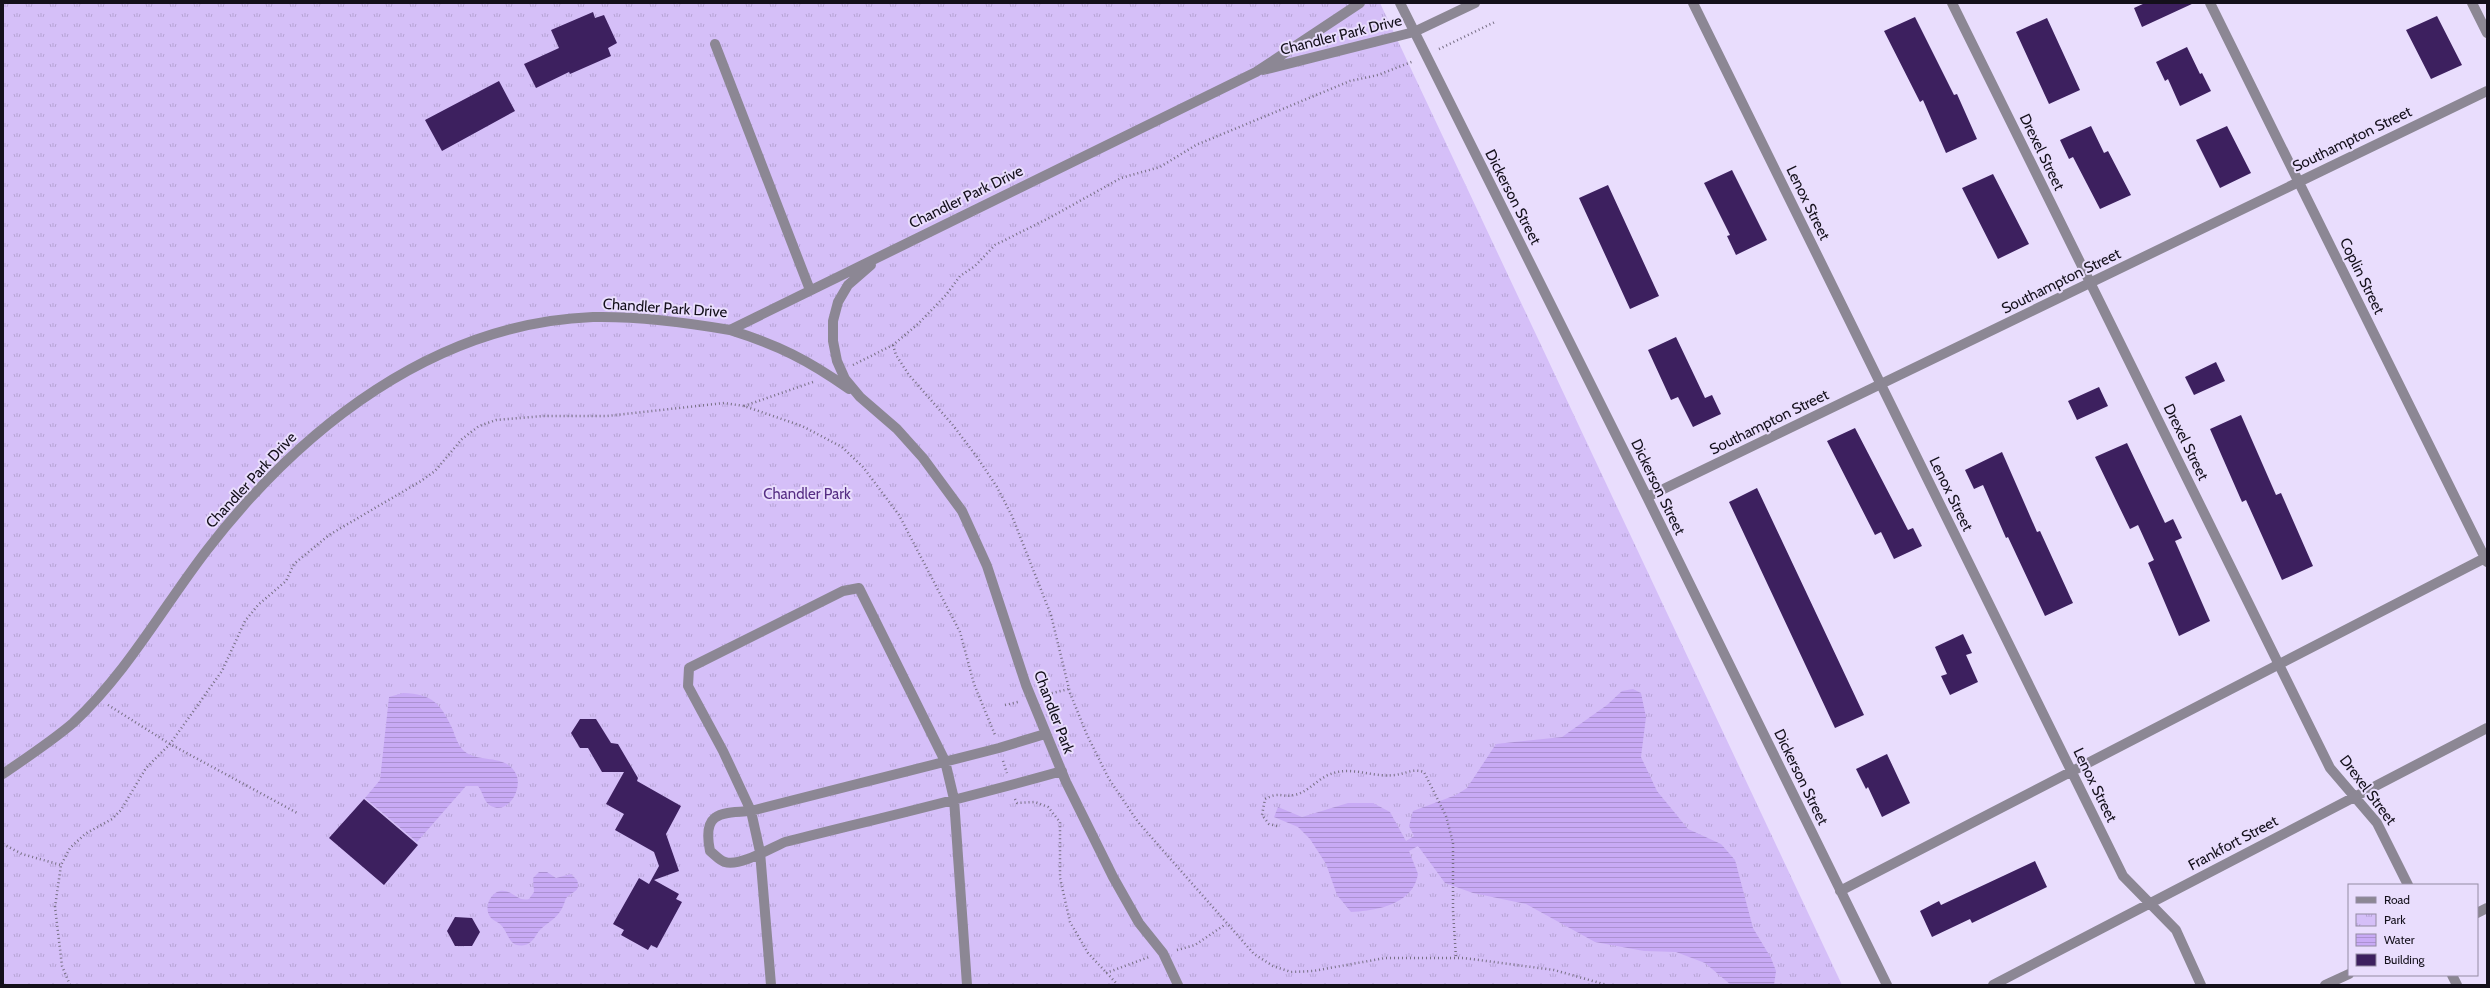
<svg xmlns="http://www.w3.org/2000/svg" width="2490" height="988" font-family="Cabin,sans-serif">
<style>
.park{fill:url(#park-tufts)}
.water{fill:url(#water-rules)}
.building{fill:#3d205f}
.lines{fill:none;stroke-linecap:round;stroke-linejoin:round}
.path{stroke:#776f84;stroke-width:2.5;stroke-dasharray:1 3;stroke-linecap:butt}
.minor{stroke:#8c8794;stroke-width:10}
.labels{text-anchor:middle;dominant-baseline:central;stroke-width:4;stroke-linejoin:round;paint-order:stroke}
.street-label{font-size:15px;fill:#14101b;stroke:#e9ddfd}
.park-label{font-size:15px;fill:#562e84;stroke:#e9ddfd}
</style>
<defs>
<pattern id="park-tufts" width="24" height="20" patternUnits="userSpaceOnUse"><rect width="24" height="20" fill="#d5bff8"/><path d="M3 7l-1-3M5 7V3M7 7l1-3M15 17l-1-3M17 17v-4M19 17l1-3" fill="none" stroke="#b6a3d4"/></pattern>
<pattern id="water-rules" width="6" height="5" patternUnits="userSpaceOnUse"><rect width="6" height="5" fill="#c8aaf5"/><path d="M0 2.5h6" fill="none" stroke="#ab91d1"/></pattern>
</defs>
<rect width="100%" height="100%" fill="#e9ddfd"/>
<path class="park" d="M3 3H1380L1842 985H3Z"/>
<path class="water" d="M1633 689 1641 693 1646 717 1641 757 1657 791 1688 829 1721 844 1735 860 1753 928 1771 958 1776 971 1774 985H1731L1705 963 1676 952 1644 951 1595 942 1526 904 1473 893 1445 883 1418 846 1409 851 1418 874C1417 879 1415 885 1412 889 1399 907 1371 911 1351 912L1337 895 1326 864 1310 839 1298 827 1274 817 1278 807 1302 817 1348 803H1373L1390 812 1406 841 1414 836 1409 826 1413 811 1456 795 1467 788 1496 744 1562 737 1607 705 1622 691Z
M403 693C433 694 441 704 453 730 455 737 458 744 462 749 477 765 505 752 516 774 523 788 509 815 491 806 484 803 483 792 478 786H466L417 842 365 798 380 780 389 697Z
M539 872H547L556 878 571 874 577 880C582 894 568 891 565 901 561 915 553 919 542 928 536 933 535 940 528 944 509 951 509 933 501 925 498 922 494 921 491 918 484 910 488 897 497 892 510 886 517 903 529 899L534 892 533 878Z"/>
<path class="building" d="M2145 3H2194L2142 27 2134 8Z
M593 12 595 18 604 15 617 43 608 48 611 56 570 74 569 72 536 88 524 64 559 48 551 30Z
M2437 16 2462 65 2431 79 2406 30Z
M1915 17 1954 95 1957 94 1977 139 1946 153 1923 100 1920 102 1884 31Z
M2047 18 2080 90 2049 104 2016 32Z
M2187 47 2200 74 2202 73 2211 91 2180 106 2168 79 2165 81 2156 62Z
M499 81 515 111 442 151 425 120Z
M2091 126 2104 153 2108 151 2131 195 2100 209 2073 157 2069 159 2060 140Z
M2227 126 2251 173 2220 188 2196 140Z
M1732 170 1767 240 1736 255 1727 236 1730 235 1704 183Z
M1993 174 2029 244 1998 259 1962 188Z
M1608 185 1659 296 1630 309 1579 198Z
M1676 337 1705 398 1712 395 1721 414 1693 427 1678 397 1671 400 1648 350Z
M2216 362 2225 381 2194 395 2185 377Z
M2099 387 2108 406 2077 420 2068 401Z
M2241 415 2276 495 2281 493 2313 566 2282 580 2246 500 2242 502 2210 429Z
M1855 428 1908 530 1913 528 1922 546 1894 559 1881 532 1875 535 1827 441Z
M2127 443 2165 523 2173 519 2182 538 2175 541 2210 621 2179 636 2148 563 2154 560 2138 525 2130 529 2095 457Z
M2002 452 2037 532 2040 531 2073 603 2045 616 2008 537 2006 538 1983 485 1974 489 1965 470Z
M1757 488 1864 715 1835 728 1729 502Z
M1963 634 1972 653 1966 655 1978 682 1950 695 1941 676 1947 674 1935 647Z
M580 719H596L611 743 618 744 638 778 637 781 681 806 666 834 679 871 654 880 679 894 676 899 682 902 657 948 651 945 648 950 621 935 624 930 613 924 639 878 649 884 659 866 654 852 615 830 624 814 606 804 624 772H602L588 748H580L571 733Z
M1887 754 1910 803 1882 817 1868 787 1866 789 1856 769Z
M364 799 418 845 384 885 329 838Z
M2035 861 2047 887 1972 923 1970 919 1932 937 1920 911 1939 901 1941 905Z
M455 917 472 918 480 932 472 946H455L447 931Z"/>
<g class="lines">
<path class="path" d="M1439 49 1495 22
M893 345 896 355 909 375 952 424 977 457 997 487 1012 516 1051 615 1070 693 1087 735 1109 779 1138 822 1254 954 1273 966 1291 972 1313 971 1385 958H1464L1554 970 1607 985
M853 365 893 345 918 324 946 295 960 276 975 266 995 245 1051 217 1121 178 1160 167 1196 145 1350 81 1378 75 1414 61
M744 406 813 382
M1044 695 1069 689
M108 705 170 744 299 814
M1005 705 1018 702
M1003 761 1007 773
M1015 799 1017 803 1035 802 1048 807 1060 822V878L1070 922 1088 953 1118 985
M1277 826 1269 824 1262 815 1265 799C1280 791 1282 798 1294 795 1306 793 1315 782 1326 776 1350 764 1370 778 1395 775 1405 774 1413 768 1424 772L1446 816 1453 843V911L1456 958
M3 844 22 854 61 865
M1177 950 1195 945 1226 924
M1106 973 1149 957
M70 985 62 966 55 907 61 865 70 848 85 834 112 819 121 810 146 768 170 744 222 671 245 621 258 605 286 581 294 564 329 535 421 481 435 471 462 439 479 426 496 420 543 416H607L724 403 744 406 802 426 842 447 863 467 899 515 960 632 974 684 995 735"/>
<path class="minor" d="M1400 3 1647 497 1887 985
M1693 3 2123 876 2176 930 2201 985
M1952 3 2330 768 2377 823 2408 885
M2210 3 2487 562
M2472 3 2487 33
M715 44 810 290
M1263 70 1414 32 1475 3
M871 265 848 285 838 302 833 321V341L837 361 845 379 860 397 897 429 923 458 962 511 987 566 1026 685 1066 782 1113 877 1139 923 1163 953 1178 985
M730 330C778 345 808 360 849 389
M1647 497 2487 91
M1045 734 999 748 751 811C720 813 702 812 710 851 714 854 720 861 725 862 739 867 771 848 785 842 877 819 970 797 1062 771
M3 774C26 758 52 741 73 723 127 673 163 607 207 550 301 428 434 323 593 317 640 316 684 322 730 330L1256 72 1360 3
M1840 891 2485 558
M2477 913 2487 908
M2452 975 2457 985
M771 985 760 852 751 811 723 751 688 686 689 668 843 591 859 588 945 761 954 799 967 985
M1993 985 2487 728
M2325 985 2349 974"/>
</g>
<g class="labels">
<g class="street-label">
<text transform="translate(1341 35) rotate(-14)">Chandler Park Drive</text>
<text transform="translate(2352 139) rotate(-26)">Southampton Street</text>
<text transform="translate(2042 152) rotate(64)">Drexel Street</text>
<text transform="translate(966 197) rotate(-26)">Chandler Park Drive</text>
<text transform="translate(1513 197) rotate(63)">Dickerson Street</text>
<text transform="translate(1808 203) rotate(64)">Lenox Street</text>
<text transform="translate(2362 276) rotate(64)">Coplin Street</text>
<text transform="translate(2061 281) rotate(-26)">Southampton Street</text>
<text transform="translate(665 308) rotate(4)">Chandler Park Drive</text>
<text transform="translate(1769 422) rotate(-26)">Southampton Street</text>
<text transform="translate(2186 442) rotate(64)">Drexel Street</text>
<text transform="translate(251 480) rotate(-47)">Chandler Park Drive</text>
<text transform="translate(1658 487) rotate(64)">Dickerson Street</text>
<text transform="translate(1951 494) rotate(64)">Lenox Street</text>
<text transform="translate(1054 712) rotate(69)">Chandler Park</text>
<text transform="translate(1801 777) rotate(64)">Dickerson Street</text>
<text transform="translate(2095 785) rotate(64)">Lenox Street</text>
<text transform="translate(2368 790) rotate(53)">Drexel Street</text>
<text transform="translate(2233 843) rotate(-28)">Frankfort Street</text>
</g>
<g class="park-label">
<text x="807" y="494">Chandler Park</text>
</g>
</g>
<rect width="2490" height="988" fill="none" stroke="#14101b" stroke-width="8"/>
<rect x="2348" y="884" width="130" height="92" fill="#e9ddfd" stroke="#948ba3"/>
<rect x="2356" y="897" width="20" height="6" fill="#8c8794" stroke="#948ba3"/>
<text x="2384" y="904" font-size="12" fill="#14101b">Road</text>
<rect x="2356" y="914" width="20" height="12" fill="url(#park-tufts)" stroke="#948ba3"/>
<text x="2384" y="924" font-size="12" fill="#14101b">Park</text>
<rect x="2356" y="934" width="20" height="12" fill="url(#water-rules)" stroke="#948ba3"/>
<text x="2384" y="944" font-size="12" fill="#14101b">Water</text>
<rect x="2356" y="954" width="20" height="12" fill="#3d205f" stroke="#948ba3"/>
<text x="2384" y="964" font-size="12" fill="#14101b">Building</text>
</svg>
